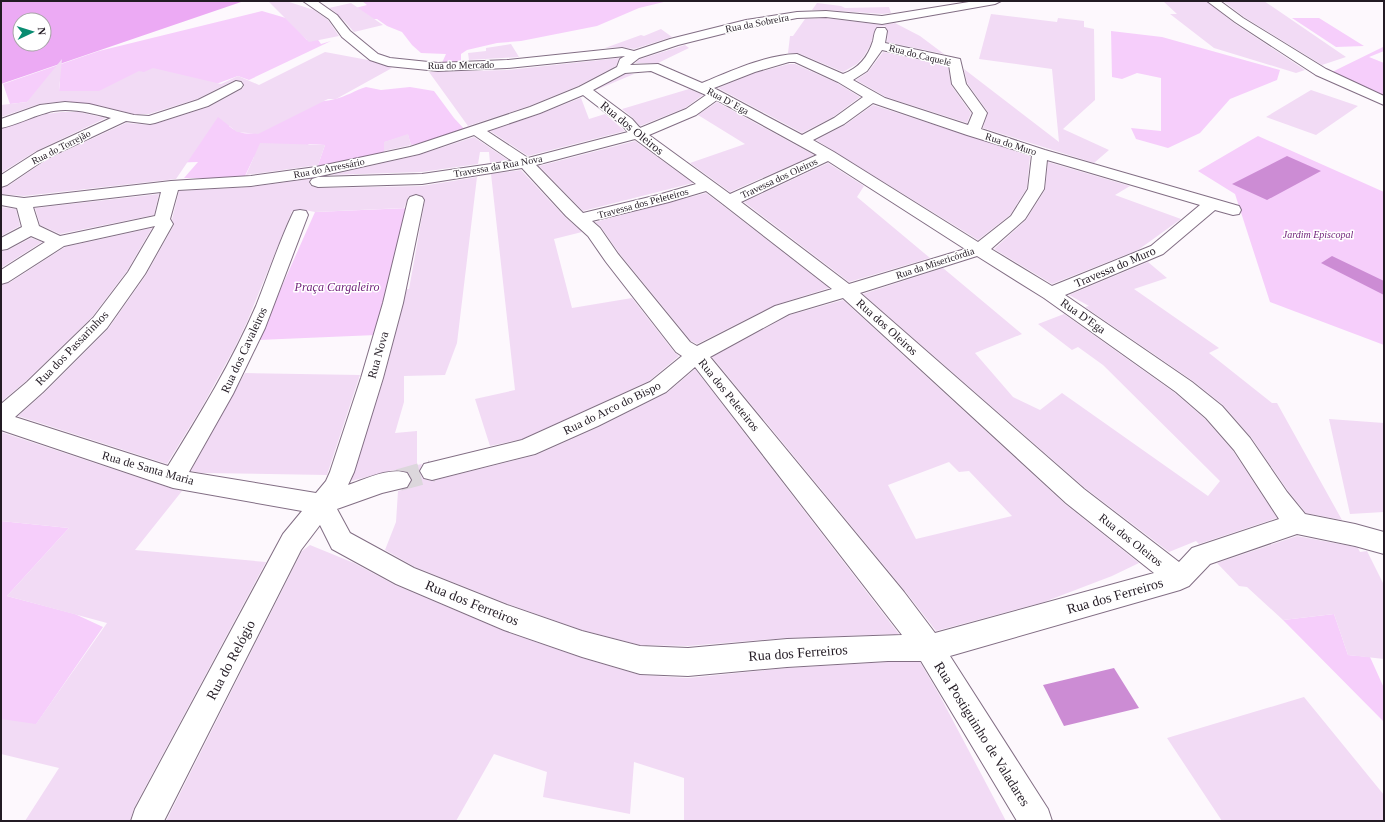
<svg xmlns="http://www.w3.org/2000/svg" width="1385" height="822" font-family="Georgia,serif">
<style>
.green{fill:#f6cefb}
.forest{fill:#ecaaf4;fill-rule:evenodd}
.water{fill:#cc8cd4}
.building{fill:#f2dbf5;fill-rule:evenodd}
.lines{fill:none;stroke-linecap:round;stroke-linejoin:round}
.minor-tunnel{stroke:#dcd7dc;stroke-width:22;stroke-dasharray:22 11;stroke-linecap:butt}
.minor-casing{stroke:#826e84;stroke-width:2}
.minor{fill:#fff;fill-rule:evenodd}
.labels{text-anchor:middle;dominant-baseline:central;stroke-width:3;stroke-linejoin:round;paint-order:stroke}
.far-street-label{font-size:10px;fill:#231b24;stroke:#fff}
.far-park-label{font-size:10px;font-style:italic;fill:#71247b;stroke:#fff}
.street-label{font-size:12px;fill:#231b24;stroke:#fff}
.park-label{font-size:12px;font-style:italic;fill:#71247b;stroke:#fff}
.near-street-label{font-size:14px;fill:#231b24;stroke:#fff}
</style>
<rect width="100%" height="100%" fill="#fdf8fd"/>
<path class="green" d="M362 1H668L639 8 597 26 521 41 497 43 467 50 461 54V63L441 65 446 54 421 53 412 45 402 32 387 26 377 19 361 20 348 24 336 13 367 5Z
M262 11 296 21 299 31 307 40 316 37 321 44 331 41 249 80 238 76 153 107 114 97 95 107 68 104 82 91H59L60 81 56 80 27 102 10 104 3 84 99 51Z
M1292 18H1319L1364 46 1336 47Z
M1111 31 1162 37 1280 70 1277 80 1230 99 1200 133 1168 148 1136 139 1131 128 1161 131V78L1137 73 1122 79 1112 77Z
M1383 47 1384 51 1369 57 1384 63V95L1332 72Z
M366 87 381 90 410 87 434 91 454 118 467 132 411 145 408 135 385 142 384 152 376 156 317 168 325 145 309 144 299 153 254 157 244 178H184L198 162 163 163 228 101 229 126C259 150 286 110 314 102 321 101 328 101 335 99 345 97 356 90 366 87Z
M1258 136 1384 192V345L1270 302 1235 194 1198 171Z
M409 208 376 335 258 340 315 212Z
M1 521 69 528 7 596 75 614 103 627 24 742 1 719Z
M1334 614 1348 655 1370 657 1384 688V722L1283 620Z"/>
<path class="forest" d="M1 1H244L1 84ZM20 20H44V44H20Z"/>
<path class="water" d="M1287 156 1321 171 1267 200 1232 184Z
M1332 256 1384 281V295L1321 263Z
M1114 668 1139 708 1064 726 1043 685Z"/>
<path class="building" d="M268 1H286L314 10 328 20 339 36 309 42Z
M1163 1H1206L1234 23 1305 70 1296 73 1214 48 1170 14H1177Z
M1223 1H1264L1346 57 1322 65 1244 17Z
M351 3 383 25 354 32 338 14 329 8Z
M817 3 841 6 845 8 889 7 891 13 882 14 826 10H812Z
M991 14 1057 22 1058 18 1084 21V27L1094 29 1095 100 1063 129 1109 150 1094 163 983 128 988 112 967 83 964 69 1059 142 1052 69 979 59Z
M826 18 882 25 895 23 920 36 944 54 887 42 888 31 885 26 876 27 870 46 864 56 857 64 843 72 798 53H788L790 36H793L805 19Z
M661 29 672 37 634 49 622 47 605 48 641 35 644 36Z
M511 44 519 57 469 60 468 53 486 51V48Z
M685 45 689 48 658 63H635L640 59Z
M325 52 368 60 392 68 336 99H328L258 134 237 132 218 117 176 179 24 196 1 194V188L8 186 48 159 126 123 150 125 155 124 209 107 242 89 244 86 242 81 235 80 197 99 149 114H134L89 103 65 101 39 104 1 117V105L27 102 62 59 59 91H99L139 71 144 72 153 68 221 84 238 76 259 85Z
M883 52 948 66 951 85 971 113 967 123 886 97 856 80 868 72Z
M619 58 616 66 578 86 529 106 468 126 429 72 507 70Z
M789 64H795L837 83 860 97 833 117 802 133 718 88 755 73Z
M625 74H634L596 90Z
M689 89 703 95 685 108 640 126 633 118 622 109Z
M1311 90 1358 106 1316 135 1266 117Z
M583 97 581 98 589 119 605 114 625 131 528 156 490 131 540 114Z
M717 102 814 155 730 192 690 163 745 144 698 115Z
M873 105 1030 156 1027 188 1010 215 978 240 816 140 845 125Z
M62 112H78L106 118 36 151 1 173V129L46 114Z
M408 134 411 145 384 151V142Z
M474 137 508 160 490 163 489 152H480L478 164 422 172 331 175 419 155Z
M635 141 693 183 583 211 539 166Z
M260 143 325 145 318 165 246 175Z
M1048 162 1130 186 1115 195 1181 219 1138 250 1052 284 994 249 1026 220 1045 190Z
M828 163 864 186 857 197 930 258 849 282 744 202Z
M521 170 565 217 582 232 554 239 572 308 632 298 675 353 679 356 649 381 522 439 490 446 475 399 515 390 491 174Z
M477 177 457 343 445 375 404 376V402L395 433 417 431V465L422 464 419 472 423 479 432 481 536 455 599 427 667 393 695 369 899 634 787 638 688 646 640 645 582 630 508 604 415 567 385 550 396 522 398 491 408 488 412 479 407 472 393 470 351 481 384 378 407 289H409L425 200 422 196 416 194 409 196 404 208 315 212 300 209 292 211 247 322 235 347 202 407 167 464 18 416 44 393 108 329 146 275 174 225 172 219 179 191 251 187 310 179 309 183 311 186 318 188 422 186Z
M706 193 722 205 829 288 775 305 697 344 691 341 619 253 601 227 595 222Z
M159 194 154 215 60 234 40 225 35 208Z
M1 207 16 209 20 226 1 236Z
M152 228 127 271 92 317 26 381 1 402V285L9 283 65 247Z
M31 238 42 242 1 268V251L8 250Z
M1148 262 1167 278 1134 289 1219 348 1209 353 1272 403H1277L1342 520 1306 513 1288 491 1251 437 1223 405 1193 381 1085 307 1089 306 1069 295Z
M943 268 1022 334 975 353 1013 397 1040 410 1062 393 1208 496 1220 481 1103 365 1078 347 1072 350 1038 324 1064 314 1175 393 1205 419 1233 451 1277 518 1199 544 1196 541 1169 552 1085 488 863 294Z
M843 300 1065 504 1139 563 1112 576 1044 602 936 631 905 591 712 357 790 315ZM949 462 959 472 969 471 1012 516 916 539 888 485Z
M245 373 360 375 327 475 202 473 191 471Z
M1329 419 1384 423V512L1350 514Z
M1 432 173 489 182 491 135 550 266 562 134 808 130 821H25L59 768 1 754V719L36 724 107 623 7 596 69 528 1 521Z
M1297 536 1355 547 1358 548 1360 552 1367 551 1384 585V659L1348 655 1334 614 1283 620 1247 587 1239 586 1217 563Z
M310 545 354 563 395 585 504 631 582 658 640 675 688 678 787 668 888 662H920L940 696 1006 821H684V778L634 762 630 814 543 797 547 772 494 754 456 821H166L302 551Z
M1304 697 1384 795V821H1222L1167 738Z"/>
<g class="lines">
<path class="minor-tunnel" d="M399 480 432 471"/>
<defs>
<path id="minor" d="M303 1H317L337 15 350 31 378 54 390 58 438 63 507 60 622 48 634 51 670 39 746 20 797 12 826 11 882 16 975 1H1001L995 4 882 24 826 17 797 18 746 28 678 45 639 58 630 65 658 64 702 83C731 71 765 55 797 54L843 74C859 68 868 57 873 41 874 37 874 32 877 28H885L887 31 885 43 960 59 966 84 987 113 981 129 1045 150 1239 206 1241 210 1239 214 1233 215 1215 210 1163 254 1065 295 1192 382 1222 406 1250 438 1287 492 1305 514 1355 524 1384 532V554L1355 546 1297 534 1210 564 1189 586 1180 590 950 656 1048 809 1052 821H1017L921 661H888L787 667 688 676 640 674 582 657 504 630 396 584 332 549 320 525 301 550 164 821H131L135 809 283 534 302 511 173 488 1 430V404L27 382 93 318 128 272 155 226 64 246 8 282 1 284V270L45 242 31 236 7 249 1 250V238L22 227 17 208 1 205V195L24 198 171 181 251 176 316 167 410 147 530 107 579 87 617 67 620 59 625 56 507 68 438 71 388 66 370 60 342 37 329 19ZM882 50 949 65 952 84 973 113 968 125 885 98 853 80 867 71ZM789 62H795L838 82 863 97 834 118 802 135 714 88 755 72ZM651 71 706 95 686 109 640 128 632 119 593 90 625 73ZM583 95 622 125 628 132 528 158 487 131 540 113ZM717 100 817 155 730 194 649 135 696 115ZM873 103 967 135 1032 155 1028 189 1011 216 978 242 834 152 813 140 844 124ZM474 135 512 161 422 174 318 177 312 179 310 182 312 185 318 187 422 184 522 168 566 216 588 236 606 262 676 352 682 356 650 382 522 440 424 464 420 471 424 478 432 480 535 454 598 426 666 392 695 367 902 635 787 639 688 648 640 646 582 631 507 605 414 568 350 533 337 509 382 493 407 487 411 480 407 473C389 467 366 479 348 485L354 472 383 378 403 303 424 200 422 197 416 195 410 197 408 200 383 303 361 378 330 472 326 481 316 493 189 472 233 394 265 328 308 215 306 211 300 210 294 211 292 215C278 245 268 276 256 306 232 362 200 414 168 466L15 417 43 392 107 328 145 274 173 224 170 219 178 190 251 186 316 177 419 154ZM635 139 696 184 658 195 583 213 536 165ZM1047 160 1200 205 1151 246 1052 286 991 249 1025 219 1044 189ZM828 161 965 249 849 284 741 202ZM706 191 723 204 832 289 775 306 697 346 690 342 618 254 600 228 592 221 669 202ZM161 192 155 216 60 236 39 226 33 207ZM977 256 1044 298 1176 392 1206 418 1234 450 1279 519 1192 548 1179 562 1084 489 860 293ZM843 298 1066 503 1154 573 935 633 904 592 710 357 789 314Z
M1207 1H1220L1243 18 1326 69 1384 96V105L1316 75 1235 22Z
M236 81 241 82 243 85 241 88 208 106 155 123 150 124 126 121 47 158 7 185 1 187V175L37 152 111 118C91 113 66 106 46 113 31 117 16 125 1 128V119L40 105 65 102 89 104 134 115 149 116 198 100Z"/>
</defs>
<use href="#minor" class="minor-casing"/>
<use href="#minor" class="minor"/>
</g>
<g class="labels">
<g class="far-street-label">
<text transform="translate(757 23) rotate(-11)">Rua da Sobreira</text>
<text transform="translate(920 55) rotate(14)">Rua do Caquelé</text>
<text transform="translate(461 65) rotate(-1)">Rua do Mercado</text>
<text transform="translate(728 101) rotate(28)">Rua D' Ega</text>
<text transform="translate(1011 144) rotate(18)">Rua do Muro</text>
<text transform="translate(61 147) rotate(-27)">Rua do Torrejão</text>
<text transform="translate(498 166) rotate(-10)">Travessa da Rua Nova</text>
<text transform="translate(329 168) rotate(-11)">Rua do Arressário</text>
<text transform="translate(779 178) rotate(-25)">Travessa dos Oleiros</text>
<text transform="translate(643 203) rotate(-15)">Travessa dos Peleteiros</text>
<text transform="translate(935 263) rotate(-18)">Rua da Misericórdia</text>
</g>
<g class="far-park-label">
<text x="1318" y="234">Jardim Episcopal</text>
</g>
<g class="street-label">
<text transform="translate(632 128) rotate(39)">Rua dos Oleiros</text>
<text transform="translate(1115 267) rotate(-23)">Travessa do Muro</text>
<text transform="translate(1083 316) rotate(35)">Rua D'Ega</text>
<text transform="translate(887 327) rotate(42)">Rua dos Oleiros</text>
<text transform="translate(72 348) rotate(-46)">Rua dos Passarinhos</text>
<text transform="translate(244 350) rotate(-65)">Rua dos Cavaleiros</text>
<text transform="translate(378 355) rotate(-74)">Rua Nova</text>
<text transform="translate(729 395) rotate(51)">Rua dos Peleteiros</text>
<text transform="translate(612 408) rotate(-26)">Rua do Arco do Bispo</text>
<text transform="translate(148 468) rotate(16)">Rua de Santa Maria</text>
<text transform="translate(1131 540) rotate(38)">Rua dos Oleiros</text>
</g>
<g class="park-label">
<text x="337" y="287">Praça Cargaleiro</text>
</g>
<g class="near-street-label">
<text transform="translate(1115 596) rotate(-16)">Rua dos Ferreiros</text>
<text transform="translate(472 603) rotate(22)">Rua dos Ferreiros</text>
<text transform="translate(798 653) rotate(-4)">Rua dos Ferreiros</text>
<text transform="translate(231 660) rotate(-62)">Rua do Relógio</text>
<text transform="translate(982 734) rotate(58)">Rua Postiguinho de Valadares</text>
</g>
</g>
<rect width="1385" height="822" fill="none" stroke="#231b24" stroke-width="4"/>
<g transform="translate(32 32) rotate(86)"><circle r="19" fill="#ffffff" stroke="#a7a4a7"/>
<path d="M0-3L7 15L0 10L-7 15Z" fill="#098c71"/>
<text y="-6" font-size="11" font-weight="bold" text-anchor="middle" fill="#231b24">N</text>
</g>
</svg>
